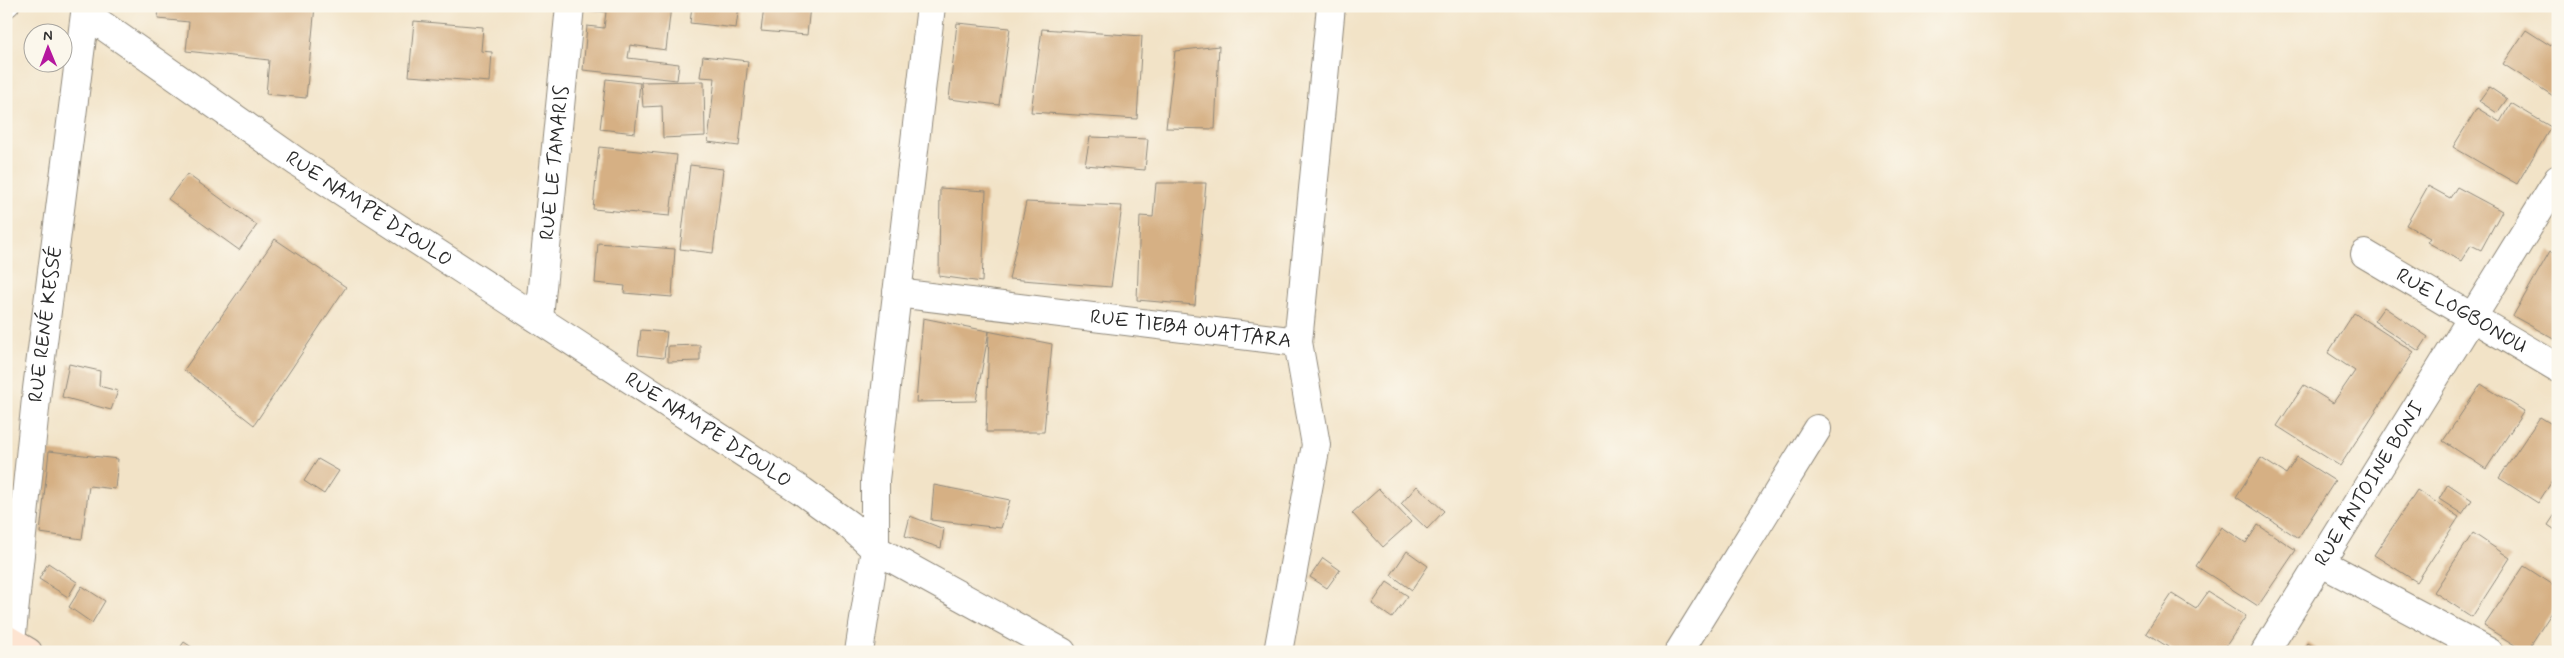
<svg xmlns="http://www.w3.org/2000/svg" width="2564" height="658" font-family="Mynerve,sans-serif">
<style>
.building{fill:#d6b084}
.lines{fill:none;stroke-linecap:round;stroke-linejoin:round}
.lane-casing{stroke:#8e8779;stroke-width:20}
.street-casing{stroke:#8e8779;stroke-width:30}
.secondary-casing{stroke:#8e8779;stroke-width:30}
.lane{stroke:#fff;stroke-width:18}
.street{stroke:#fff;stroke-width:28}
.secondary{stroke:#fde4d1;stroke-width:28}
.labels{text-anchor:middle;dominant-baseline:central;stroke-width:4;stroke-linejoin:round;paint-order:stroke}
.street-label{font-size:20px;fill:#2b2b2b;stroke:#fbf7ec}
</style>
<rect width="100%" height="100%" fill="#fbf7ec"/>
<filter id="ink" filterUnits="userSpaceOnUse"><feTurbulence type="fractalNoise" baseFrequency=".02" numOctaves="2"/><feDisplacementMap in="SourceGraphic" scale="10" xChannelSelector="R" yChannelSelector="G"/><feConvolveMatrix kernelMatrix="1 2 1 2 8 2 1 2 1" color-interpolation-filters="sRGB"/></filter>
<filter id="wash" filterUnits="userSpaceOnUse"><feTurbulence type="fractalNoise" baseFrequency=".0096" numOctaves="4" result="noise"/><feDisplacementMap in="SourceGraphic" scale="20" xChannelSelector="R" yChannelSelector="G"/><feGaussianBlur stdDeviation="1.12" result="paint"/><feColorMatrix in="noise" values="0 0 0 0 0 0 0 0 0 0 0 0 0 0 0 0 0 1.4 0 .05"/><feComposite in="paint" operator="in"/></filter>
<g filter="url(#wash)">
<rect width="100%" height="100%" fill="#f2e3c7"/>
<g id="blocks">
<path class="building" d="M159 6H315L306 98 266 94 269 60 186 51 189 22 158 19Z
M590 6H671L666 50 630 45 628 58 679 64 677 80 583 70 587 26 604 28 606 12 589 10Z
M692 6H739L736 28 690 23Z
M764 6H810L807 35 761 31Z
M414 21 483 27 481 51 492 52 490 82 409 76Z
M957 23 1010 28 999 105 949 99Z
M1042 29 1142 36 1137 119 1031 112Z
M2526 30 2551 46 2558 36V99L2503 64Z
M1219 46 1215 129 1166 128 1175 51Z
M703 56 748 61 739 146 708 142 715 78 700 77Z
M606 79 640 83 635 133 600 129Z
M704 81 705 136 663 138 662 106 643 107 641 82Z
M2489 87 2507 99 2497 113 2479 101Z
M2511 103 2551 127 2517 184 2453 147 2477 108 2500 122Z
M1090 137 1148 139 1145 170 1085 165Z
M599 147 677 155 670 216 593 209Z
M690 165 723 169 713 253 680 249Z
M187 174 257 225 239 250 168 199Z
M1156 183H1206L1195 305 1137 300 1140 216 1153 217Z
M2428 186 2450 198 2457 187 2502 211 2481 250 2471 245 2461 261 2427 242 2430 238 2406 225Z
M940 188 986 191 982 282 939 276Z
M1026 202 1122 206 1111 287 1009 279Z
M275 239 346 287 254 425 184 370Z
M598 243 675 249 672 297 624 293 625 286 595 283Z
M2550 251 2558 256V341L2513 316Z
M6 261 10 262 8 279H6Z
M2384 307 2428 337 2419 351 2374 321Z
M2354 313 2414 352 2340 466 2277 426 2304 385 2333 403 2355 371 2328 353Z
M923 318 1052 344 1044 432H986L989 331 976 401 916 402Z
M641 330 667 332 664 358 638 355Z
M700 345V361L668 362V346Z
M69 364 100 371 99 386 118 391 111 410 62 397Z
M2481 384 2524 411 2486 469 2443 441Z
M2540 417 2558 428V472L2538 503 2499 478Z
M49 451 118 459 115 489 89 486 82 539 40 533Z
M2297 457 2335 481 2298 538 2236 497 2261 458 2286 474Z
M318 459 339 471 324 494 304 481Z
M2448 484 2472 500 2462 514 2439 499Z
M934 485 1010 500 1001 528 931 520Z
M1417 486 1444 511 1427 529 1401 504Z
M1379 489 1411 522 1383 547 1352 513Z
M2417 490 2459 517 2417 582 2374 555Z
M2558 510V532L2548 525Z
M910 516 944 529 941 548 905 536Z
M2258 525 2296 550 2258 606 2196 566 2222 527 2246 543Z
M2473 533 2510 558 2472 617 2434 592Z
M1407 551 1428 566 1412 590 1391 575Z
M1323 558 1340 570 1327 588 1310 577Z
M48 563 77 582 68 597 39 579Z
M2524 566 2558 588V603L2526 652 2484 626Z
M1387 582 1408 596 1392 618 1372 604Z
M82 586 105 601 92 623 69 607Z
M2208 592 2246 616 2222 652H2176L2146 633 2172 594 2196 609Z
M2558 639V652H2549Z
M184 642 199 652H177Z
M2308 643 2321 652H2303Z"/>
</g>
</g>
<g filter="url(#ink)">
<use href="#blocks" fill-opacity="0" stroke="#8e8779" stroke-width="1"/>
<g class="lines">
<defs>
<path id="lane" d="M6 9 10 6"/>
<g id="street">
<path id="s1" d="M85 13 297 162 802 491 849 525 875 549V480L931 6"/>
<path id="s2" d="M2365 254 2558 368"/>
<path id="s3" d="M897 293 1298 342 1331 6"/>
<path id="s4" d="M539 318 570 6"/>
<path d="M2320 562 2489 652"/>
<path id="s5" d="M11 642 37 389 86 6"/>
<path d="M859 652 875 549 1062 652"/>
<path d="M1278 652 1316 445 1298 342"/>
<path d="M1679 652 1817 429"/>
<path id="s6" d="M2265 652 2558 179"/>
</g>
<path id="secondary" d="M6 639 28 652"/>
</defs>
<use href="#lane" class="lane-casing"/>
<use href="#street" class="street-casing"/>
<use href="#secondary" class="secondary-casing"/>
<use href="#lane" class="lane"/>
<use href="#street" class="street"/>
<use href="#secondary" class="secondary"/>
</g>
</g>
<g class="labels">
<g class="street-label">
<text stroke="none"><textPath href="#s4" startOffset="156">RUE LE TAMARIS</textPath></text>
<text stroke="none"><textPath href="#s1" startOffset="345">RUE NAMPE DIOULO</textPath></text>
<text stroke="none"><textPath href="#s2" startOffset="112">RUE LOGBONOU</textPath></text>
<text stroke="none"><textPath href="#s5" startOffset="320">RUE RENÉ KESSÉ</textPath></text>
<text stroke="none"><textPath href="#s3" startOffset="296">RUE TIEBA OUATTARA</textPath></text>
<text stroke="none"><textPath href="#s1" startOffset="750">RUE NAMPE DIOULO</textPath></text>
<text stroke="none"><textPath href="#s6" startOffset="198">RUE ANTOINE BONI</textPath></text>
</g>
</g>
<rect width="2564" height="658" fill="none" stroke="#fbf7ec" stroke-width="25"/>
<g transform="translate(48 48) rotate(359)"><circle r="24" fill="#fbf7ec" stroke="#a8a59f"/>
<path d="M0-4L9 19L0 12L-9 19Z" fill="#b5179e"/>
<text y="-8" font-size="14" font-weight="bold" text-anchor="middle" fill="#2b2b2b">N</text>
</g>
</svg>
